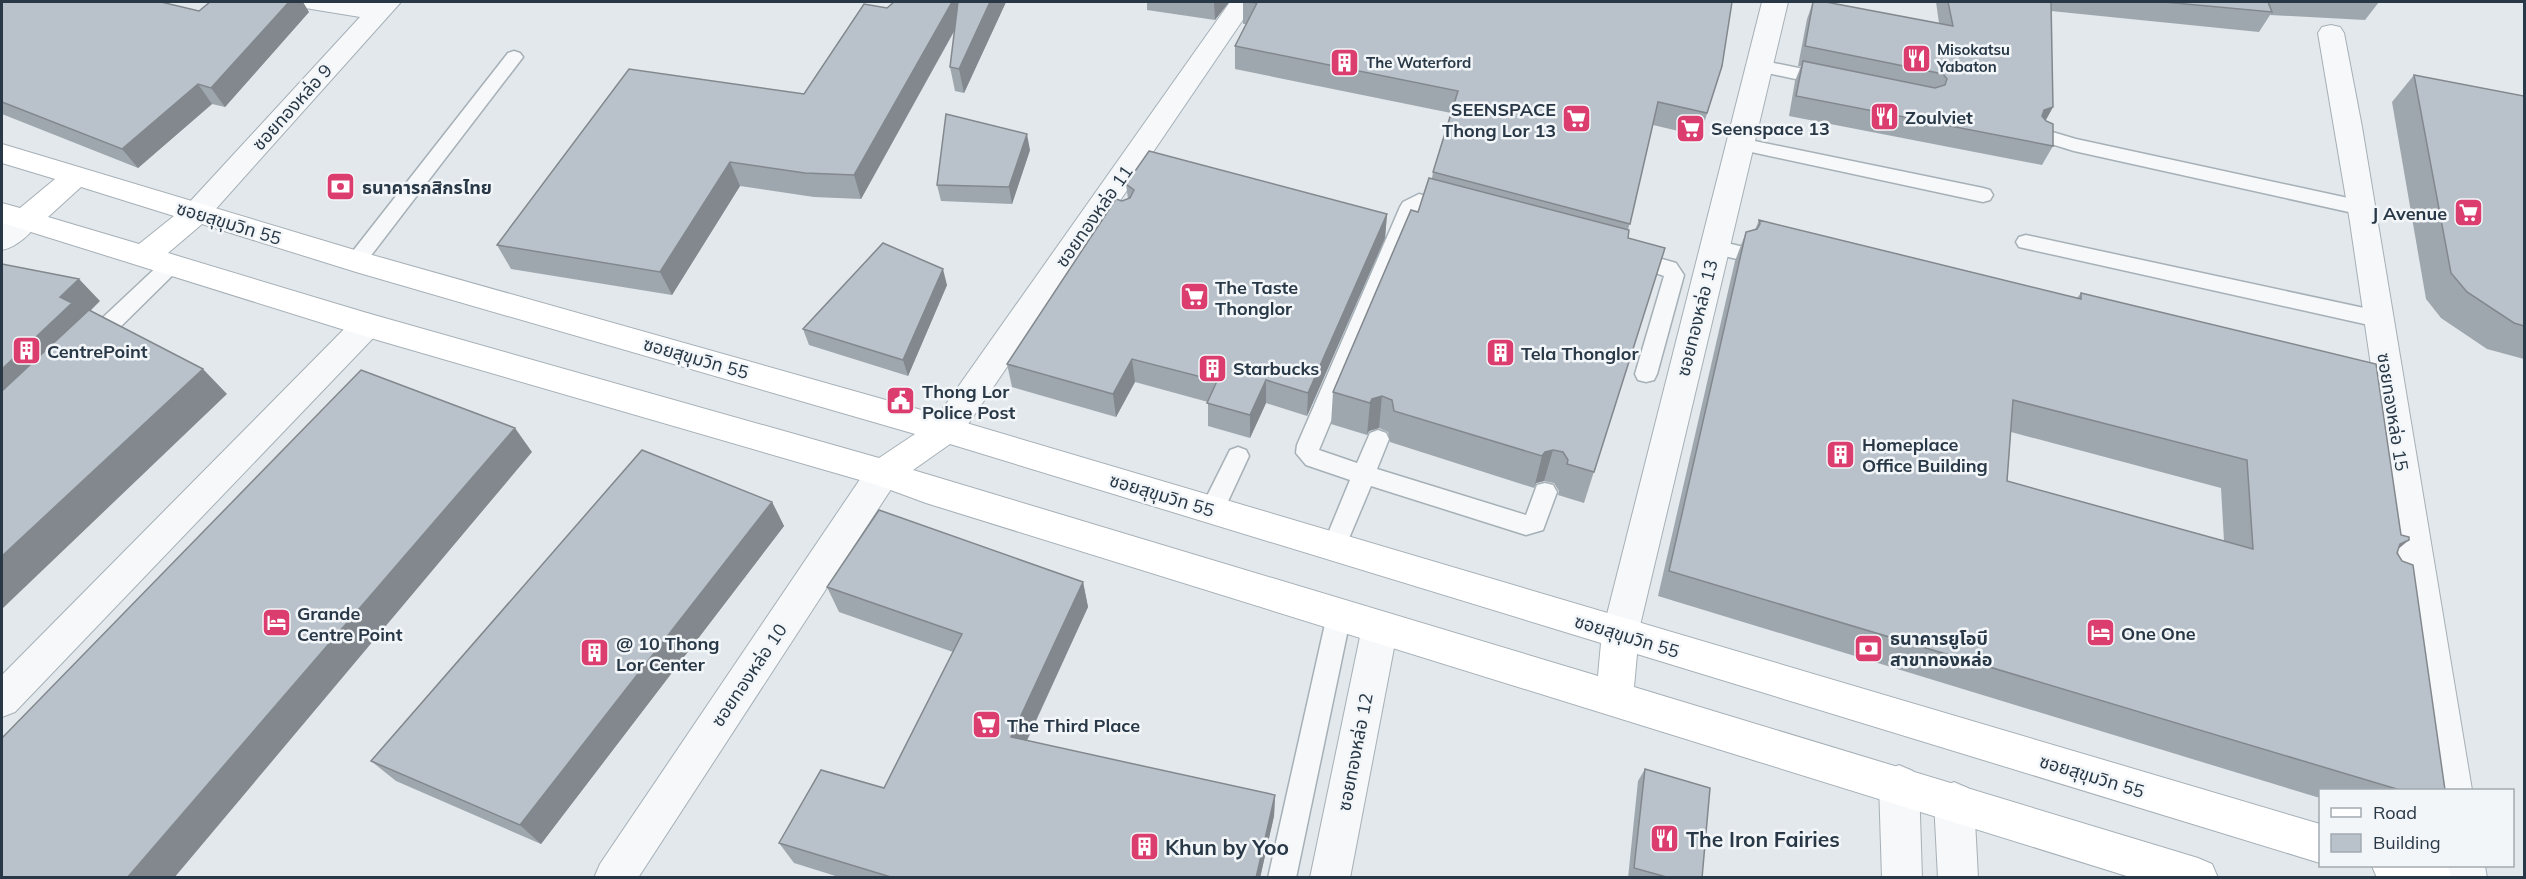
<svg xmlns="http://www.w3.org/2000/svg" width="2526" height="879" font-family="Mulish,'Noto Sans Thai',sans-serif">
<style>
.lines{fill:none;stroke-linecap:round;stroke-linejoin:round}
.service-casing{stroke:#a6b0b7;stroke-width:3}
.minor-casing{stroke:#a6b0b7;stroke-width:2}
.tertiary-casing{stroke:#a6b0b7;stroke-width:2}
.secondary-casing{stroke:#a6b0b7;stroke-width:2}
.service{fill:#f6f8fa;fill-rule:evenodd}
.minor{fill:#f6f8fa;fill-rule:evenodd}
.tertiary{fill:#f6f8fa;fill-rule:evenodd}
.secondary{fill:#fff;fill-rule:evenodd}
.wall{fill:#9fa7ae;fill-rule:evenodd}
.shaded-wall{fill:#82888d}
.building{fill:#b9c2ca;stroke:#82888d;stroke-width:1.5;fill-rule:evenodd}
.labels{text-anchor:middle;dominant-baseline:central;stroke-width:5;stroke-linejoin:round;paint-order:stroke}
.far-poi-label{font-size:15px;font-weight:bold;fill:#283846;stroke:#f3f6f9;text-anchor:start}
.street-label{font-size:18px;fill:#283846;stroke:#f3f6f9}
.poi-label{font-size:18px;font-weight:bold;fill:#283846;stroke:#f3f6f9;text-anchor:start}
.near-poi-label{font-size:21px;font-weight:bold;fill:#283846;stroke:#f3f6f9;text-anchor:start}
</style>
<rect width="100%" height="100%" fill="#e2e8ec"/>
<g class="lines">
<defs>
<path id="service" d="M514 51 520 53 523 57 520 61 363 266 356 268 349 266 346 261 349 256 508 53Z
M1759 60 1828 74 1834 76 1837 80 1834 84 1828 86 1753 70 1750 66 1753 62Z
M2042 129 2076 139 2362 201 2369 203 2372 208 2369 213 2362 215 2074 151 2035 139 2033 135 2035 131Z
M1740 138 1983 188 1990 190 1993 195 1990 200 1983 202 1733 148 1731 144 1733 140Z
M1419 194 1459 204 1462 209 1459 214 1452 216 1422 209 1418 211 1319 450 1357 463 1370 433 1378 430 1386 433 1389 439 1377 469 1526 515 1537 485 1545 483 1553 485 1557 492 1543 530 1526 535 1371 486 1342 555 1334 558 1326 555 1322 548 1350 480 1306 465 1296 453 1297 445 1400 207 1403 202Z
M2026 235 2378 311 2385 313 2389 319 2385 325 2378 327 2019 247 2016 242 2019 237Z
M1714 240 1744 247 1747 252 1744 257 1737 259 1707 252 1704 247 1707 242Z
M1631 250 1676 263 1684 275 1657 374 1654 380 1646 382 1638 380 1635 374 1664 276 1624 262 1621 257 1624 252Z
M171 258 178 260 181 265 178 270 98 349 90 351 82 349 79 343 82 337 164 260Z
M1238 447 1246 450 1249 456 1224 510 1220 517 1212 520 1204 517 1200 510 1230 450Z
M1339 604 1348 607 1351 615 1296 878H1268L1327 615 1330 607Z"/>
<path id="minor" d="M295 2H401L206 220 196 223 186 220 182 213 186 206 360 17 299 7Z
M1230 2H1255L958 439 946 443 934 439 930 430 934 421Z
M2331 25 2340 27 2344 33 2362 127 2472 790H2433L2350 222 2318 33 2322 27Z
M25 210 35 213 40 220C32 233 17 247 2 250V224L15 213Z
M367 313 378 317 382 325 378 333 15 712 2 717V675L356 317Z
M1380 611 1393 616 1398 627 1350 878H1310L1362 627 1367 616Z
M1899 765 1913 771 1919 784 1922 878H1882L1879 784 1885 771Z
M1954 782 1968 788 1974 801 1978 878H1938L1934 801 1940 788Z
M2445 866H2485L2487 878H2447Z"/>
<path id="tertiary" d="M1762 2H1788L1638 634 1633 645 1620 650 1607 645 1602 634Z
M883 459 895 463 900 473 895 483 638 878H594L600 864 871 463Z"/>
<path id="secondary" d="M2 144 358 251 946 417 2320 824V863L1637 654 1634 687 2198 858 2212 864 2218 878H2133L926 503 877 485 367 337 2 223V203L20 208 55 179 2 163ZM81 187 174 216 139 244 48 217ZM202 224 356 272 915 434 879 458 367 313 168 253ZM950 444 1601 643 1598 676 913 470Z
M2372 866H2447L2452 878H2377Z"/>
</defs>
<use href="#service" class="service-casing"/>
<use href="#minor" class="minor-casing"/>
<use href="#tertiary" class="tertiary-casing"/>
<use href="#secondary" class="secondary-casing"/>
<use href="#service" class="service"/>
<use href="#minor" class="minor"/>
<use href="#tertiary" class="tertiary"/>
<use href="#secondary" class="secondary"/>
</g>
<path class="wall" d="M2 2 199 11 309 12 225 107 212 104 138 168 2 114Z
M894 2H1006L964 93 955 91 950 67 955 30 861 199 814 197 740 186 672 295 511 269 497 245 804 94Z
M1147 2H1229L1215 20 1147 10Z
M1243 2H1732L1722 66 1700 136 1653 125 1628 230V238L1665 248 1584 503 1558 495 1559 491 1554 483 1544 481 1536 483 1534 488 1390 442 1388 432 1379 428 1369 431 1367 435 1331 424 1333 392 1418 212 1432 178 1433 172 1451 113 1235 69V46L1246 24H1243Z
M1813 2 1939 23 1936 2H2379L2365 20 2270 15 2259 32 2051 11 2053 107 2045 121 2053 146 2042 165 1789 116 1795 81 1801 66H1798L1807 19Z
M2414 75 2524 96V359L2487 349 2441 318 2426 299 2392 102Z
M1030 150 1012 204 941 201 937 185Z
M1126 184 1387 214 1385 238 1307 416 1266 403 1250 438 1208 426V402L1135 382 1116 417 1012 387 1007 364 1122 201 1128 199Z
M1759 220 2077 298 2081 293 2398 550 2397 553 2445 790H2320V798L1658 596 1735 261 1746 232 1755 230ZM2011 432 2221 488 2224 541 2007 481Z
M947 285 908 376 809 345 803 329Z
M772 502 784 526 541 844 396 781 371 761Z
M1083 582 1088 607 1027 741 1275 795 1274 816 1260 878H842L794 863 779 843 884 788 953 652 839 612 827 587Z
M1645 769 1702 878H1628L1638 781Z"/>
<path class="shaded-wall" d="M289 2H303L309 12 225 107 211 88Z
M952 2H963L965 11 861 199 854 175Z
M990 2H1006L964 93 959 69Z
M1214 2H1229L1215 20Z
M198 84 212 104 138 168 122 149Z
M2053 107 2042 127 2033 130 2044 110Z
M1027 134 1030 150 1012 204 1009 187Z
M730 162 740 186 672 295 660 272Z
M1387 214 1385 238 1307 416 1308 393Z
M943 269 947 285 908 376 903 360Z
M79 279 100 301 85 316 2 413V369L60 297Z
M1132 359 1135 382 1116 417 1113 394Z
M203 369 227 394 2 609V556Z
M1266 380V403L1250 438V415Z
M1382 396 1379 428 1369 431 1367 435 1370 403 1372 399Z
M515 428 532 452 174 878H127Z
M1553 450 1544 481 1536 483 1534 488 1542 456 1545 452Z
M772 502 784 526 541 844 520 825Z
M2409 540 2378 566 2400 544Z
M1083 582 1088 607 1018 759 1011 737Z
M1275 795 1274 816 1260 878H1256Z"/>
<path class="building" d="M2 2H161L199 11 210 2H289L211 88 198 84 122 149 2 102Z
M894 2H952L854 175 805 173 730 162 660 272 497 245 629 69 804 94 864 4 887 8Z
M958 2H990L959 69 950 67Z
M1248 2H1732L1722 66 1707 113 1658 102 1630 224 1433 172 1458 91 1235 46 1257 3Z
M1813 2H1826L1953 26 1948 2H2051L2053 107 2044 110 2042 116 2046 121 2053 124V146L1796 96 1803 61 1935 88 1945 85 1947 79 1943 74 1805 46Z
M2164 2H2268L2272 12Z
M2414 75 2524 96V326L2514 323 2467 292 2451 273Z
M946 114 1027 134 1009 187 937 185Z
M1149 151 1387 214 1308 393 1266 380 1250 415 1207 403 1217 381 1132 359 1113 394 1007 364 1116 199 1122 201 1130 198 1134 190 1126 184Z
M1429 178 1629 230 1628 238 1665 248 1594 472 1567 464 1568 460 1563 452 1553 450 1545 452 1542 456 1394 411 1392 400 1382 396 1372 399 1370 403 1333 392 1411 210 1418 212Z
M1759 220 2081 299V293L2376 364 2401 535 2409 537V540L2400 544 2397 553 2402 561 2413 565 2445 790H2400L1669 571 1746 232 1757 229 1760 224ZM2013 400 2247 460 2253 549 2007 481Z
M883 243 943 269 903 360 803 329Z
M2 264 79 279 60 297 72 303 2 369Z
M89 310 203 369 2 556V391Z
M361 370 515 428 127 878H2V738Z
M642 450 772 502 520 825 371 761Z
M879 510 1083 582 1011 737 1275 795 1256 878H894L779 843 821 770 884 788 962 634 827 587Z
M1645 769 1710 788 1702 878H1670L1634 868Z"/>
<defs>
<symbol id="restaurant-square" viewBox="-11 -11 22 22"><rect x="-9" y="-9" width="18" height="18" rx="4" fill="#dc3d6f" stroke="#f3f6f9"/><path d="M-5-6h1v4h1v-4h1v4h1v-4h1v5L-1.5 .5V6h-2V.5L-5-1ZM5-6V6H3V1.5H1.5Q1.5-4 5-6Z" fill="#fff"/></symbol>
<symbol id="building-square" viewBox="-11 -11 22 22"><rect x="-9" y="-9" width="18" height="18" rx="4" fill="#dc3d6f" stroke="#f3f6f9"/><path d="M-4-6H4V6H1V3H-1V6H-4ZM-2.5-4.3h1.7v1.8h-1.7ZM.8-4.3h1.7v1.8H.8ZM-2.5-1h1.7V.8h-1.7ZM.8-1h1.7V.8H.8Z" fill="#fff"/></symbol>
<symbol id="supermarket-square" viewBox="-11 -11 22 22"><rect x="-9" y="-9" width="18" height="18" rx="4" fill="#dc3d6f" stroke="#f3f6f9"/><path d="M-6-5.5h2.5l.6 2H6L4.5 2H-2.5L-4.4-4H-6ZM-1.5 3.2a1.3 1.3 0 1 0 .1 0ZM3 3.2a1.3 1.3 0 1 0 .1 0Z" fill="#fff"/></symbol>
<symbol id="bank-square" viewBox="-11 -11 22 22"><rect x="-9" y="-9" width="18" height="18" rx="4" fill="#dc3d6f" stroke="#f3f6f9"/><path d="M-6-4H6V4H-6ZM0-2.3a2.3 2.3 0 1 0 0 4.6a2.3 2.3 0 1 0 0-4.6Z" fill="#fff"/></symbol>
<symbol id="civic-square" viewBox="-11 -11 22 22"><rect x="-9" y="-9" width="18" height="18" rx="4" fill="#dc3d6f" stroke="#f3f6f9"/><path d="M-.6-6.5H3V-4.5H.6V-3L4-1V1h2V6H-6V1h2V-1L-.6-3ZM-1.2 2.5V6h2.4V2.5Z" fill="#fff"/></symbol>
<symbol id="hotel-square" viewBox="-11 -11 22 22"><rect x="-9" y="-9" width="18" height="18" rx="4" fill="#dc3d6f" stroke="#f3f6f9"/><path d="M-6-4.5h1.5V1H6V5H4.5V3h-9V5H-6ZM-4 0a1.8 1.8 0 1 1 3.6 0ZM.5 0V-2.5h3Q6-2.5 6 0Z" fill="#fff"/></symbol>
</defs>
<g fill-rule="evenodd">
<use href="#restaurant-square" x="1900" y="42" width="33" height="33"/>
<use href="#building-square" x="1328" y="46" width="33" height="33"/>
<use href="#restaurant-square" x="1868" y="100" width="33" height="33"/>
<use href="#supermarket-square" x="1560" y="102" width="33" height="33"/>
<use href="#supermarket-square" x="1674" y="112" width="33" height="33"/>
<use href="#bank-square" x="324" y="170" width="33" height="33"/>
<use href="#supermarket-square" x="2452" y="196" width="33" height="33"/>
<use href="#supermarket-square" x="1178" y="280" width="33" height="33"/>
<use href="#building-square" x="10" y="334" width="33" height="33"/>
<use href="#building-square" x="1484" y="336" width="33" height="33"/>
<use href="#building-square" x="1196" y="352" width="33" height="33"/>
<use href="#civic-square" x="884" y="384" width="33" height="33"/>
<use href="#building-square" x="1824" y="438" width="33" height="33"/>
<use href="#hotel-square" x="260" y="606" width="33" height="33"/>
<use href="#hotel-square" x="2084" y="616" width="33" height="33"/>
<use href="#bank-square" x="1852" y="632" width="33" height="33"/>
<use href="#building-square" x="578" y="636" width="33" height="33"/>
<use href="#supermarket-square" x="970" y="708" width="33" height="33"/>
<use href="#restaurant-square" x="1648" y="822" width="33" height="33"/>
<use href="#building-square" x="1128" y="830" width="33" height="33"/>
</g>
<g class="labels">
<g class="far-poi-label">
<text x="1937" y="49">Misokatsu<tspan x="1937" dy="17">Yabaton</tspan></text>
<text x="1366" y="62">The Waterford</text>
</g>
<g class="street-label">
<text transform="translate(292 107) rotate(-48)">ซอยทองหล่อ 9</text>
<text transform="translate(1094 216) rotate(-55)">ซอยทองหล่อ 11</text>
<text transform="translate(229 223) rotate(17)">ซอยสุขุมวิท 55</text>
<text transform="translate(1697 318) rotate(-76)">ซอยทองหล่อ 13</text>
<text transform="translate(696 358) rotate(16)">ซอยสุขุมวิท 55</text>
<text transform="translate(2393 412) rotate(81)">ซอยทองหล่อ 15</text>
<text transform="translate(1162 495) rotate(17)">ซอยสุขุมวิท 55</text>
<text transform="translate(1627 636) rotate(17)">ซอยสุขุมวิท 55</text>
<text transform="translate(749 675) rotate(-56)">ซอยทองหล่อ 10</text>
<text transform="translate(1355 752) rotate(-79)">ซอยทองหล่อ 12</text>
<text transform="translate(2092 776) rotate(17)">ซอยสุขุมวิท 55</text>
</g>
<g class="poi-label">
<text x="1556" y="109" text-anchor="end">SEENSPACE<tspan x="1556" dy="21">Thong Lor 13</tspan></text>
<text x="1905" y="117">Zoulviet</text>
<text x="1711" y="128">Seenspace 13</text>
<text x="362" y="187">ธนาคารกสิกรไทย</text>
<text x="2447" y="213" text-anchor="end">J Avenue</text>
<text x="1215" y="287">The Taste<tspan x="1215" dy="21">Thonglor</tspan></text>
<text x="47" y="351">CentrePoint</text>
<text x="1521" y="353">Tela Thonglor</text>
<text x="1233" y="368">Starbucks</text>
<text x="922" y="391">Thong Lor<tspan x="922" dy="21">Police Post</tspan></text>
<text x="1862" y="444">Homeplace<tspan x="1862" dy="21">Office Building</tspan></text>
<text x="297" y="613">Grande<tspan x="297" dy="21">Centre Point</tspan></text>
<text x="2121" y="633">One One</text>
<text x="1890" y="638">ธนาคารยูโอบี<tspan x="1890" dy="21">สาขาทองหล่อ</tspan></text>
<text x="616" y="643">@ 10 Thong<tspan x="616" dy="21">Lor Center</tspan></text>
<text x="1007" y="725">The Third Place</text>
</g>
<g class="near-poi-label">
<text x="1686" y="839">The Iron Fairies</text>
<text x="1165" y="847">Khun by Yoo</text>
</g>
</g>
<rect width="2526" height="879" fill="none" stroke="#283846" stroke-width="6"/>
<rect x="2319" y="789" width="195" height="78" fill="#f3f6f9" stroke="#a2aab1" stroke-width="1.5"/>
<rect x="2331" y="808" width="30" height="9" fill="#ffffff" stroke="#a2aab1" stroke-width="1.5"/>
<text x="2373" y="819" font-size="18" fill="#283846">Road</text>
<rect x="2331" y="834" width="30" height="18" fill="#b9c2ca" stroke="#a2aab1" stroke-width="1.5"/>
<text x="2373" y="849" font-size="18" fill="#283846">Building</text>
</svg>
